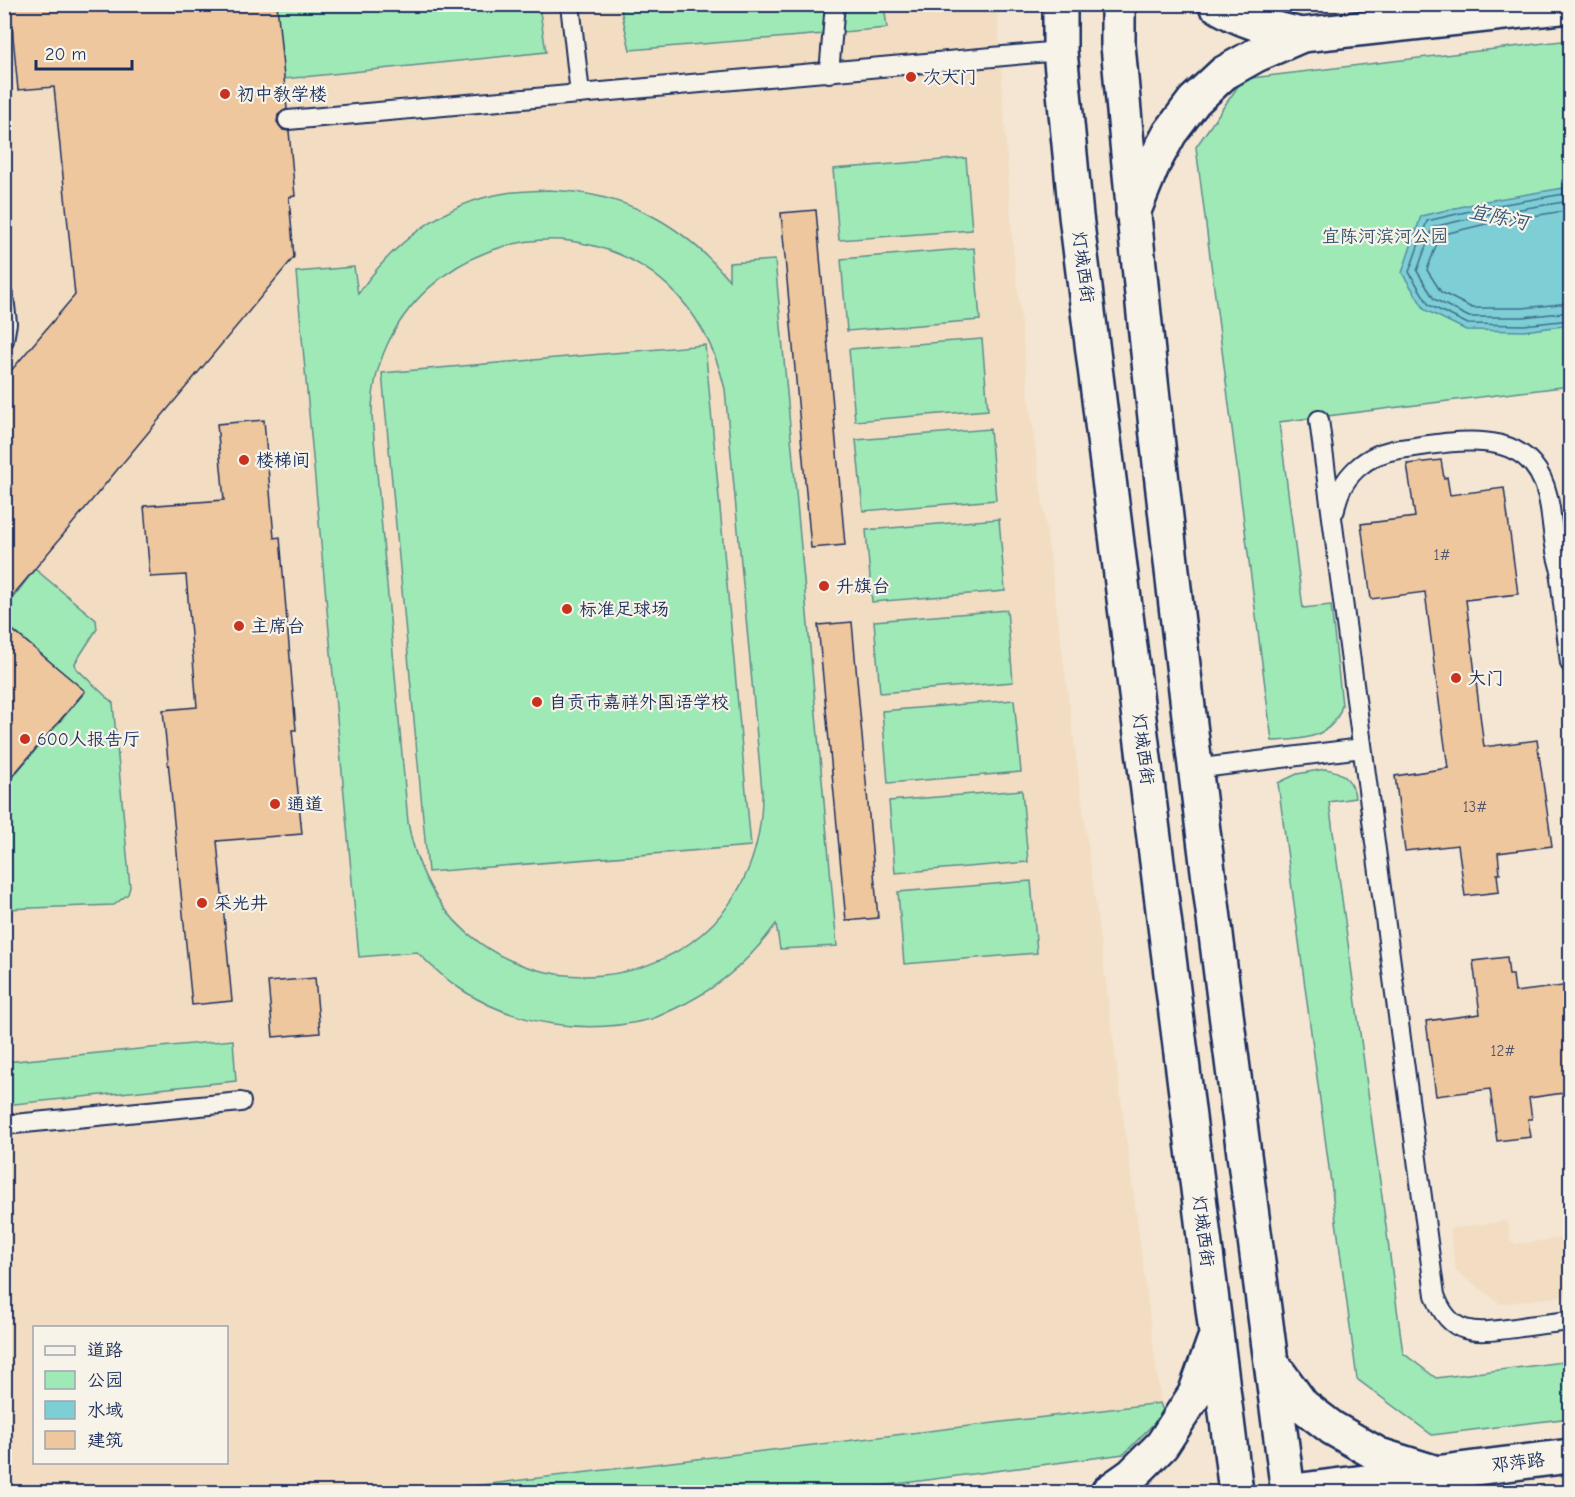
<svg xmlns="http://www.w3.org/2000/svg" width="1575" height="1497" font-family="'Comic Neue','LXGW WenKai TC',sans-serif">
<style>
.built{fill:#f2ddc2;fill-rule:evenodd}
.green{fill:#9fe9b7;stroke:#5d8c8a;stroke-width:1.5;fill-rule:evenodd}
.water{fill:#7dced5;stroke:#568ea5;stroke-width:1.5}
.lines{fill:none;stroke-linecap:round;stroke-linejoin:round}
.shore{stroke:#426f8e;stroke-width:1.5}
.building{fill:#eec79e;stroke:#1b2f5e;stroke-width:1.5}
.service-casing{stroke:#1b2f5e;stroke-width:22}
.minor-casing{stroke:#1b2f5e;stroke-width:38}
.tertiary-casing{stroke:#1b2f5e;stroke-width:38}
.secondary-casing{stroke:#1b2f5e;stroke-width:38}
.service{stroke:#f7f3e8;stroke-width:18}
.minor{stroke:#f7f3e8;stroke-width:33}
.tertiary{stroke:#f7f3e8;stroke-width:33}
.secondary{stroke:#f7f3e8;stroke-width:33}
.poi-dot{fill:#c8321e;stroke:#f7f3e8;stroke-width:2}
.labels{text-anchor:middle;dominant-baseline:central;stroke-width:4.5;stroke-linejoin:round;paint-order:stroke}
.number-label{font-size:15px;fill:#50556e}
.poi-label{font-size:18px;fill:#1b2f5e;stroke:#f7f3e8;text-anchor:start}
.park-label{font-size:18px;fill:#355470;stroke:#f7f3e8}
.street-label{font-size:18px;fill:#1b2f5e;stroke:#f7f3e8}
.water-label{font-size:20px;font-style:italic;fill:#34577c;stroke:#f7f3e8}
</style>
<rect width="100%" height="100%" fill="#f4e6d2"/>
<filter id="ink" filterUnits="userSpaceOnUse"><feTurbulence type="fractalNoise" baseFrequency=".0167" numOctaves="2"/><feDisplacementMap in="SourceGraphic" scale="12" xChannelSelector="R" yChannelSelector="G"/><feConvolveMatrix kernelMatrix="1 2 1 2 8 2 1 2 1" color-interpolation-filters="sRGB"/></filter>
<g filter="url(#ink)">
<path class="built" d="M5 5H997L1012 236 1029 398 1161 1403 417 1492H5ZM34 1328H226V1462H34Z
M1505 1221 1508 1223 1510 1240 1516 1244 1570 1237V1295L1501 1304 1456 1271 1450 1230 1453 1228Z"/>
<path class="green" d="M641 4 826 5 824 34 630 50 621 10Z
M276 5H539L546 52 284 79Z
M846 5H884L887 28 843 32V14Z
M1570 40V386L1279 422 1303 608 1331 605 1342 705C1334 738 1302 740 1272 741L1196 147 1243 79Z
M966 158 972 230 839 240 833 169Z
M547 190C623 192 681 222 729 280V263L775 260 837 946 780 949 776 924C749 962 715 991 672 1010 665 1013 658 1017 651 1019 588 1035 517 1026 462 990 445 979 431 966 417 952L359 957 296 272 354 267 358 294C392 244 444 202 506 193 519 191 533 191 547 190ZM561 240C649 249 705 305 725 389L762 791C765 1018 447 1045 408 822L372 416C371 314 462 235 561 240Z
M974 248 980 320 847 331 841 259Z
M982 339 988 410 855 421 849 349Z
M705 345 751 846 428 872 382 373Z
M990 429 996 500 863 511 856 440Z
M999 519 1005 591 872 602 866 530Z
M35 569 96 620 97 629 75 663 76 668 113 703 130 887 128 894 114 905 5 909V786L85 692 5 623V608Z
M1007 610 1013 682 880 693 874 621Z
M1014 700 1021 772 888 783 882 711Z
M1325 769C1341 771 1354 780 1355 798L1329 802 1403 1353 1436 1378 1570 1361V1418L1432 1435 1357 1379 1278 783 1297 774Z
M1022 790 1028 862 895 873 889 801Z
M1031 881 1037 953 904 964 898 892Z
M233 1040 236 1081 5 1105V1062Z
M1160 1403 1164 1413 1124 1454 836 1492H423Z"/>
<path class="water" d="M1570 187V325L1524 331 1466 330 1425 310 1402 273 1421 216 1486 201Z"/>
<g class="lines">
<path class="shore" d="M1570 193 1487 207 1427 221 1409 272 1429 305 1468 324 1524 325 1570 320
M1570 201 1489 214 1433 227 1417 271 1434 299 1469 317H1523L1570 312
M1570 210 1490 223 1440 235 1427 270 1441 292 1472 308H1523L1570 303"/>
</g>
<path class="building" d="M10 4H277L287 109 278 115 277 122 283 130 289 131 295 196 289 197 294 257 4 606V379L75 295 54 87 18 90Z
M816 210 845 545 811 548 781 213Z
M264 420 274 538 280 537 296 730H292L302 834 217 841 232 1001 192 1005 163 710 197 707 186 575 150 577 144 506 224 500 217 424Z
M1441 460 1444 478 1447 477 1450 495 1504 488 1518 594 1466 600 1484 747 1537 740 1552 846 1498 853 1500 874H1497L1499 892 1465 896 1458 845 1405 851 1395 776 1448 768 1441 717 1425 592 1371 599 1361 524 1415 517 1407 464Z
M852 622 878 918 846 921 818 625Z
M4 623 85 691 4 786Z
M1507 957 1509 975H1513L1515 992 1570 985V1092L1529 1098 1532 1119H1528L1531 1137 1497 1141 1490 1089 1436 1096 1426 1021 1480 1014 1473 961Z
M315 978 320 1033 273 1037 268 982Z"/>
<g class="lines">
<defs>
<path id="service" d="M570 4 580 94
M829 73 835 4
M288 120 1060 51
M4 297 7 323 4 340
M1319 420 1435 1295C1450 1338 1477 1333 1515 1328 1533 1325 1552 1323 1570 1321
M1335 510C1340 476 1367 453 1400 449 1461 441 1538 422 1550 508 1554 537 1555 565 1570 591
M1560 578 1570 663
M1194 769 1362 748
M4 1125 241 1102"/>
<path id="minor" d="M1215 4C1241 22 1272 28 1302 35
M1133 213 1153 164 1170 133 1194 101 1224 73 1256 55 1302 35 1570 6"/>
<path id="tertiary" d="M1060 4V51L1076 216 1236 1492
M1118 4V45C1161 529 1225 1011 1288 1492
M1273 1365 1302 1405 1332 1428 1379 1455 1437 1473
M1108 1492 1132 1475 1162 1445 1195 1394 1214 1341"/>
<path id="secondary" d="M1286 1492 1570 1456"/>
</defs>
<use href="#service" class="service-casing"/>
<use href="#minor" class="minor-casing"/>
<use href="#tertiary" class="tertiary-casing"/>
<use href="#secondary" class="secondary-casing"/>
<use href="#service" class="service"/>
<use href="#minor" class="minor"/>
<use href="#tertiary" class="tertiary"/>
<use href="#secondary" class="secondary"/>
</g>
</g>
<g class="poi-dot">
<circle cx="911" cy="77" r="6"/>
<circle cx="225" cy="94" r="6"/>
<circle cx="244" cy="460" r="6"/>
<circle cx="824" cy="586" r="6"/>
<circle cx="567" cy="609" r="6"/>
<circle cx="239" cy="626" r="6"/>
<circle cx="1456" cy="678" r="6"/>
<circle cx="537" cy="702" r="6"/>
<circle cx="25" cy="739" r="6"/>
<circle cx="275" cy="804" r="6"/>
<circle cx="202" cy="903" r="6"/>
</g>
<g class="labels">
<g class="number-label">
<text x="1442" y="555">1#</text>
<text x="1475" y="807">13#</text>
<text x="1503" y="1051">12#</text>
</g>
<g class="poi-label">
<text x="923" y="77">次大门</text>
<text x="237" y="94">初中教学楼</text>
<text x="256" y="460">楼梯间</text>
<text x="836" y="586">升旗台</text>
<text x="579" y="609">标准足球场</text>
<text x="251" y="626">主席台</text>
<text x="1468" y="678">大门</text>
<text x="549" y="702">自贡市嘉祥外国语学校</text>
<text x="37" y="739">600人报告厅</text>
<text x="287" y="804">通道</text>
<text x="214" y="903">采光井</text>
</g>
<g class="park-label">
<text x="1385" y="236">宜陈河滨河公园</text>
</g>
<g class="street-label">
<text transform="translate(1083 267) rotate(83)">灯城西街</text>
<text transform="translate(1143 749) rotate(83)">灯城西街</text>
<text transform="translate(1203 1231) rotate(83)">灯城西街</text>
<text transform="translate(1518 1463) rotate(-7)">邓萍路</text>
</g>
<g class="water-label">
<text transform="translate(1499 217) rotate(12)">宜陈河</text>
</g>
</g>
<rect width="1575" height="1497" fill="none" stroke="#f7f3e8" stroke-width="24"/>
<rect x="12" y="12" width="1551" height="1473" fill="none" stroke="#1b2f5e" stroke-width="2" filter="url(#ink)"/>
<rect x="33" y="1326" width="195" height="138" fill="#f7f3e8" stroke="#9fa5b1" stroke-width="1.5"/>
<rect x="45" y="1346" width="30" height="9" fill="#f7f3e8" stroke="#9fa5b1" stroke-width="1.5"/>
<text x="87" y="1356" font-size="18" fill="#1b2f5e">道路</text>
<rect x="45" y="1371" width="30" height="18" fill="#9fe9b7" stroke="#9fa5b1" stroke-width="1.5"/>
<text x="87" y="1386" font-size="18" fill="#1b2f5e">公园</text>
<rect x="45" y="1401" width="30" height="18" fill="#7dced5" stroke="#9fa5b1" stroke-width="1.5"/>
<text x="87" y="1416" font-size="18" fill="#1b2f5e">水域</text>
<rect x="45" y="1431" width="30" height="18" fill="#eec79e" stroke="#9fa5b1" stroke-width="1.5"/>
<text x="87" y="1446" font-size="18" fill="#1b2f5e">建筑</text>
<path d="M36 60v9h96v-9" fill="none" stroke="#1b2f5e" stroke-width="3"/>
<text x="45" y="60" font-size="18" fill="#1b2f5e" stroke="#f7f3e8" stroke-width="4.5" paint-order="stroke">20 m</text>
</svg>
